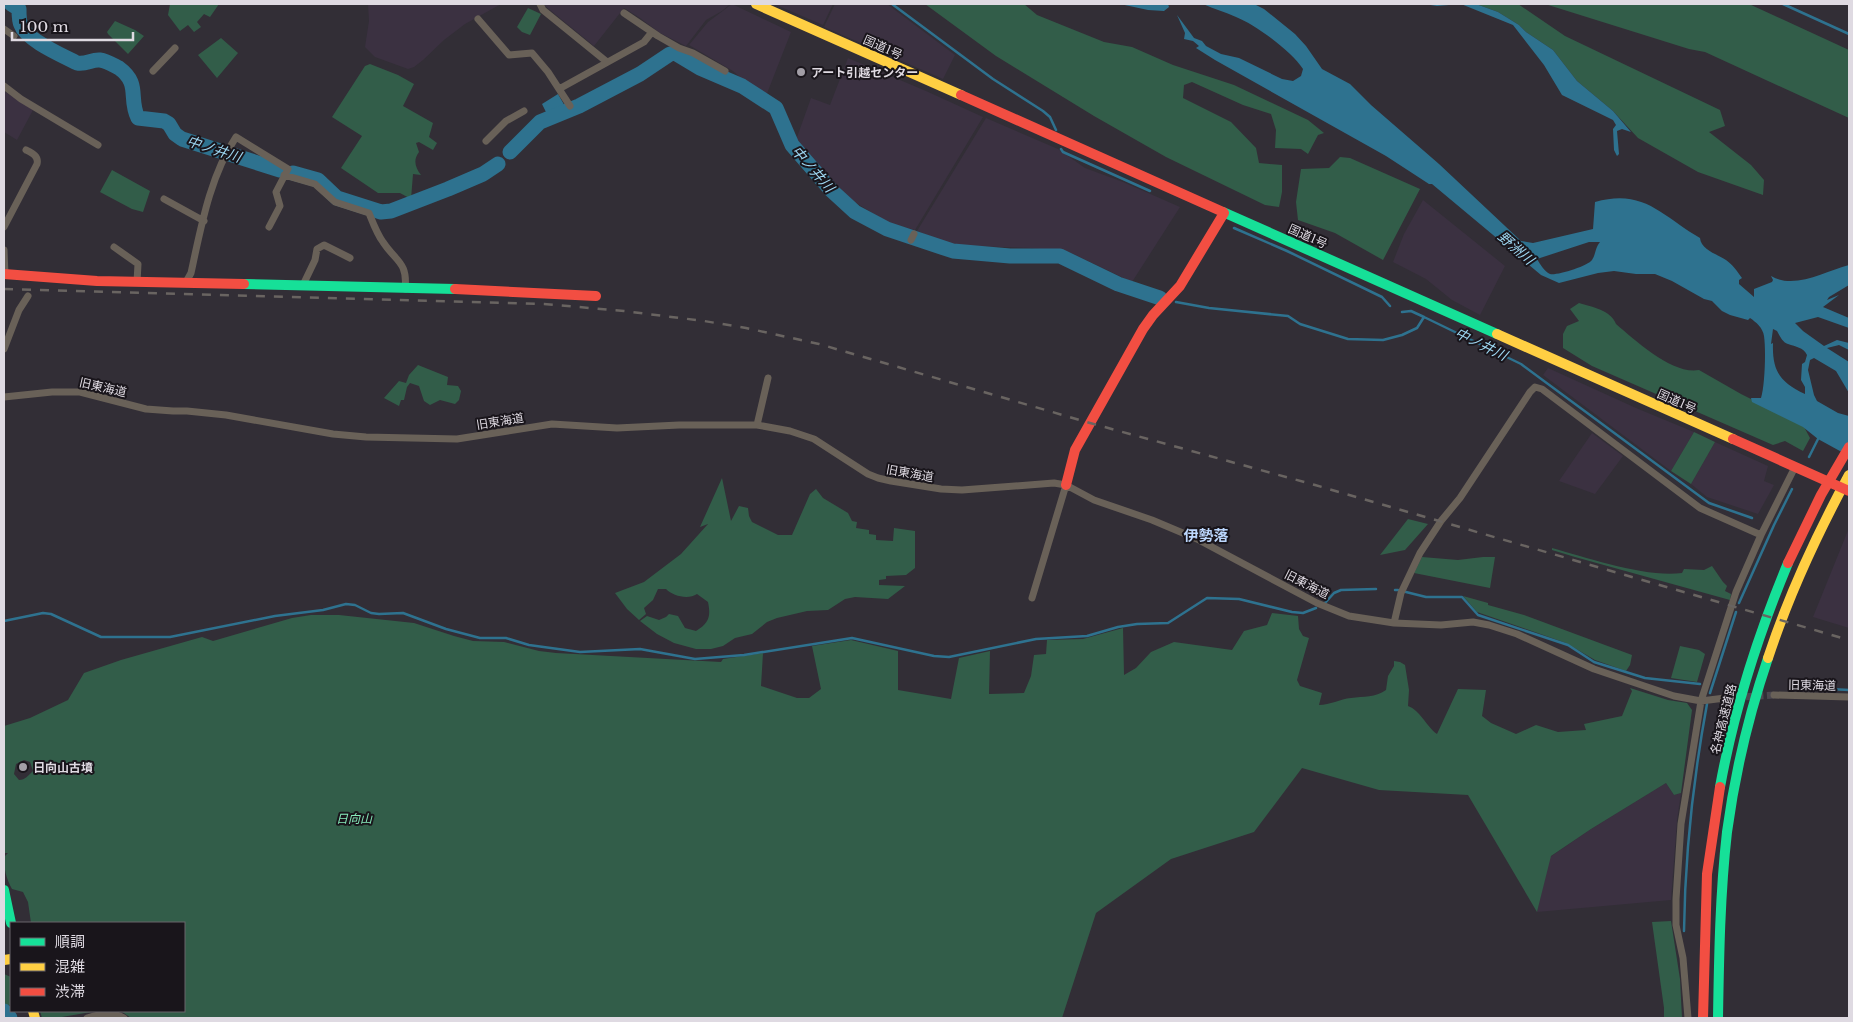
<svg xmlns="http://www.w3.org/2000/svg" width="1853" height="1022" font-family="'Libre Baskerville','Noto Sans JP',serif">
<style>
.built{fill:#3b3141}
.green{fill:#325d49;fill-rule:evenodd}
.water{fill:#2e728f;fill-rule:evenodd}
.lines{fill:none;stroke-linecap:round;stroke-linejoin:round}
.stream{stroke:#2e728f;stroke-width:2.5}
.river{stroke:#2e728f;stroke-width:15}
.street-tunnel{stroke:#4c4850;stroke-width:7;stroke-dasharray:7 3.5;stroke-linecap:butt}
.street{stroke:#696158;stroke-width:7}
.fast{stroke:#16e098;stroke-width:10}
.slow{stroke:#ffcf43;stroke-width:10}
.jam{stroke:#f24e42;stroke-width:10}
.rail{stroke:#696461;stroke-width:2.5;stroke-dasharray:9 9;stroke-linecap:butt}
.poi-dot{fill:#a29ea6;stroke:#19151b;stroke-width:2}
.labels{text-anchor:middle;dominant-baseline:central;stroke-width:4;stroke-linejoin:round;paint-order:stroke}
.street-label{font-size:12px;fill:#dfdae2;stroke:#19151b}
.poi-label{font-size:12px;font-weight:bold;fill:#dfdae2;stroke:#19151b;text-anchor:start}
.park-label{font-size:12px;font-style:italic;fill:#87ebbb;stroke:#19151b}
.water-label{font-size:14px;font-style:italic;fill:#9ed8f3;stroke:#19151b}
.quarter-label{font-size:15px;font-weight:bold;fill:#bcd7fd;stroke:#19151b}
</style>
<rect width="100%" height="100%" fill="#322e36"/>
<path class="built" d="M368 4H501L465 24 444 40 423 60 414 67 408 69 375 57 365 47 369 21Z
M545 4H730L722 11 706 20 686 46 660 33 640 18 624 8 594 46 545 6Z
M732 4 791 32 766 96 745 82 733 71 689 45 708 22Z
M774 4H833L823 25Z
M835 4H887L955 55 943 79 824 27Z
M848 58 926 91 983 117 915 230 888 223 850 199 834 181 833 182 803 151 796 140 811 98 830 105Z
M4 91 33 110 17 140 4 132Z
M986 118 1058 149 1085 168 1123 182 1180 207 1132 282 1069 252 1031 248 962 246 944 242 917 231Z
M1423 200 1505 266 1480 315 1452 300 1426 279 1393 262 1404 234Z
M1548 368 1636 408 1694 432 1671 471 1543 375Z
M1592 433 1623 456 1595 494 1559 481Z
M1715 442 1768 466 1764 481 1774 485 1758 514 1707 497 1691 484Z
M1849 528V628L1813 617Z
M1666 783 1674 795 1681 793 1677 820 1671 900 1537 912 1550 857 1591 829Z"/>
<path class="green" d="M170 4H219L210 17 204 14 197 22 201 27 194 32 188 25 180 31 168 15Z
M925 4H1024L1037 15 1104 42 1132 47 1173 65 1234 85 1308 120 1324 133 1318 135 1308 154 1301 149 1275 148 1276 130 1271 114 1243 105 1192 82 1184 85 1183 98 1231 122 1256 148 1259 163 1282 165V192L1279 207 1265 205 1166 157 1094 116 996 56Z
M1476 4H1518L1565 36 1720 110 1725 126 1709 132 1751 165 1764 180 1763 195 1698 172 1638 138 1613 111 1577 81 1553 50 1526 32 1519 25 1498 12Z
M1545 4H1749L1849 50V118L1705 52 1689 49Z
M528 8 541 14 530 35 522 32 517 27Z
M115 21 135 30 144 36 128 54 108 34 107 32Z
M221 38 238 53 217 78 198 55Z
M370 64 398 75 414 84 403 106 433 123 429 137 437 143 433 150 419 142 416 143 419 152C413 160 415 167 421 175L413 174 411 199 400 193H378L341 168 362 136 332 117 365 66Z
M1340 157 1350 158 1420 189 1383 260 1335 233 1298 220 1296 202 1301 169 1329 168Z
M112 170 150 191 143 212 132 209 100 192Z
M1579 303C1592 307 1611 310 1616 324 1636 341 1673 375 1699 370L1741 394 1803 425 1810 438 1803 451 1785 441 1773 445 1592 366 1563 348V334L1567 326 1579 321 1570 309Z
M418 365 448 377 447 385 458 386 461 391 459 400 455 404 440 400 430 405 424 401 419 386 410 383 407 387 404 400H401L399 406 384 398 399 381 406 383 409 375Z
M1694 432 1715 442 1691 484 1671 471Z
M722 478 731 521 739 506 748 508 749 516 752 522 778 535H792L810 494 816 489 823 498 848 513 852 521 857 522 856 528 869 530V534L876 535V540L893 541 894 528 915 531V568L906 575 886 576V579L879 580V585L905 586 888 599 855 597 845 599 828 610 807 611 777 618 767 622 752 634 735 638 723 646 711 649H696L674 643 657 634 640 621 647 616 659 620 666 617 669 614 678 616 685 628 696 631C709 623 711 617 708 602L697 594C688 600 673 596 666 589H658L653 600 644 608 646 614 639 620 627 609 615 593 644 582 681 554 708 524 700 527Z
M1408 519 1428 524 1405 550 1380 555Z
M1552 548C1588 558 1647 578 1682 573L1684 569 1704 570 1712 566 1723 582 1727 586 1725 591 1731 594 1730 600 1575 557 1552 550Z
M1422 557 1458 560 1483 557H1495L1490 588 1414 573Z
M1463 596 1488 603V605L1524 615 1632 655 1630 665 1626 671 1595 660 1566 643 1477 612Z
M1272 613 1298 616 1299 629 1303 636 1309 638 1297 680 1300 686 1322 693 1319 705C1330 705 1340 699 1351 698 1364 696 1375 698 1386 690L1388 676 1394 666V661L1400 662 1405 665 1409 690 1408 706C1420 710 1426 726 1437 734L1458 689 1486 690 1482 716 1491 723 1516 734 1536 725 1558 732 1586 730 1584 724 1622 716 1632 691 1630 688 1668 700 1687 703 1692 710 1681 793 1674 795 1666 783 1591 829 1551 856 1537 912 1468 795 1379 790 1302 768 1254 832 1171 859 1096 913 1062 1018H131L121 1011H184V923H31L28 902 23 892 12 889C6 878 4 869 4 857L8 853H4V726L30 718 68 700 84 673 121 660 202 637 213 641 292 618 311 615H339L414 623 454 636 473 641 504 642 539 651 556 653 721 662 723 659 763 653 761 686 797 698H809L821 689 812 646 851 640 898 651V690L951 699 959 658 990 651 989 694 1024 693 1031 676 1034 655 1046 654 1047 640 1083 639 1123 628 1124 675 1136 668 1151 652 1174 642 1232 650 1244 631 1267 625ZM24 760 30 762 33 771C29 775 25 780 19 780L14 774 16 764Z
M1680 646 1699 650 1705 654 1697 682 1671 678Z
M1671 921 1680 979 1682 1018H1664V1008L1652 922Z
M4 974 11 977V1004L7 1006 4 1003Z
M40 1011H97L56 1018H42Z"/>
<path class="water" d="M1120 4H1168L1169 7 1164 11 1148 10Z
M1203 4H1254L1264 9 1295 34 1306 46 1322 69 1350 84 1371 105 1439 164 1521 241 1533 243 1593 229 1595 202C1644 188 1662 216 1700 238 1701 250 1717 254 1726 260 1733 265 1737 271 1742 278L1739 280V284L1754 297V289L1772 282 1773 280 1771 276C1795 290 1825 271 1849 265V285L1829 297 1827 300 1839 295 1823 307 1849 318V328L1818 317 1795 323 1803 331 1824 346 1837 340 1849 343V350L1839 345 1827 348 1849 362V393L1836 371 1814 358 1810 360 1808 370 1814 395 1817 401 1838 413 1849 416V456L1818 439 1803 427 1752 402 1751 398H1761C1765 386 1766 349 1764 336 1763 328 1756 322 1750 318L1748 320 1730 315 1722 311 1712 301 1704 299 1672 281 1655 274H1636L1614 271 1598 273 1559 283 1541 275 1432 184H1429L1386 156 1215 60 1196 48 1199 46 1193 41 1184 39 1185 33 1177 15 1194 38 1202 41 1206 46 1221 54 1239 58 1282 79 1293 81 1301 76 1303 69C1291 51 1256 25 1236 17 1225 12 1214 9 1203 4ZM1589 242H1600C1595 248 1596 254 1592 260 1588 266 1556 276 1550 274 1545 272 1540 264 1537 259ZM1773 329 1777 331C1780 336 1782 342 1788 344 1796 347 1803 347 1807 355L1805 362 1802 364 1801 380 1805 387V394C1780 382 1772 371 1773 343L1771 344Z
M1424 4H1476L1498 12 1519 25 1526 32 1553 50 1577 81 1613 111 1631 132 1622 129 1617 131 1619 154 1617 156 1614 150 1613 129 1616 125 1613 120 1562 95 1544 65 1513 25 1461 4 1437 6Z
M558 94 566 108 547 114 542 104Z"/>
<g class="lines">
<path class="stream" d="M892 4 993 79 1043 111 1050 117 1056 130
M1783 4 1849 34
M1061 149 1063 152 1150 191
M1234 228 1287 251 1382 297 1390 306
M1176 302 1209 308 1288 316 1300 324 1348 339 1383 340 1402 335 1417 328 1424 317 1521 364 1709 503 1752 518
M1402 312 1411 311 1424 317
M1809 457 1819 437
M1395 590H1398
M1406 592 1426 597H1462L1478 615 1568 645 1594 662 1645 678 1700 684
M1325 603 1334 593 1341 590 1376 589
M1739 603 1774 525 1792 489
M4 621 43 613 51 614 101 637H170L275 616 323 610 346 604 355 605 371 613 379 614 403 613 446 629 480 638H506L529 645 580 652 640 649 695 659 744 655 852 638 934 656 949 657 1036 639 1087 636 1118 627 1137 624 1168 623 1207 598 1239 599 1292 612 1303 613 1316 608
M1793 687 1849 690
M1710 693 1736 612
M1684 931C1685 855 1693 780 1707 704"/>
<path class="river" d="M11 4 19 9C19 15 19 21 21 25 26 40 64 56 77 63 86 65 92 59 100 60 107 61 113 65 119 68 141 84 128 98 138 118L164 121 169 124 175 134 182 139 280 170
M510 152 540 122 579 106 640 74 670 54 675 53 700 68 742 86 776 108 792 145 831 190 855 212 887 229 953 251 1010 256H1060L1118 284 1160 298
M293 173 318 180 337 198 381 212 391 211 448 189 483 174 498 164
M4 1011 10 1018"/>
<path class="street-tunnel" d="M1725 698 1774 695"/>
<path class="street" d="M540 4 543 10 607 62
M624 13 658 36 679 48 693 53 725 71
M478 19 509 55 532 53 548 72 570 106
M4 29 14 36
M153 71 175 48
M4 86 21 99 98 145
M559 89 644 42 652 32
M486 141 506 121 524 111
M284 175 315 184 335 202 369 213C373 223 377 234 383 242 396 262 408 262 405 289
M164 199 204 221
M4 227 37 164C39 156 32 153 26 150
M911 240 914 234
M114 247 138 264 137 282
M4 250 5 275
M186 282 191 273C201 227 210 176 236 137L288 169 276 192 280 206 269 227
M303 285 315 260 317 249 324 245 350 258
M4 349 19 310 28 296
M4 397 52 392H80L146 409 173 411H187L226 415 333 434 366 437 457 439 552 424 617 428 679 425H757L790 431 814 439 868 474 878 478 891 481 941 489 962 490 1054 483 1066 485 1094 500 1152 520 1197 539 1317 603 1349 616 1394 623 1441 625 1473 622 1489 625 1517 634 1594 669 1674 696 1701 701 1725 698
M757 425 768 378
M1032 598 1066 485
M1394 623 1401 593 1420 553 1441 521 1460 498 1530 392 1535 387 1542 389 1700 508 1761 535
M1774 695 1849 697
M87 1018C100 1014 111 1011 124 1018
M1688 1018 1683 958 1676 925V899L1681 824 1701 701 1736 592 1761 535 1795 467"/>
<path class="fast" d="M1223 212 1497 334
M244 284 455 289
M1720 787C1734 710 1758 635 1788 563
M4 890 11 923
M1718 1018C1719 956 1720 894 1727 832 1735 773 1749 714 1768 658"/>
<path class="slow" d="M756 4 961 95
M1497 334 1733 439
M1768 658C1789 594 1817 534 1849 475
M4 960 11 959
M33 1011 35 1018"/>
<path class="jam" d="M961 95 1223 212
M4 274 97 281 244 284
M455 289 596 296
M1733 439 1849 491
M1066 485 1075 450 1143 329 1153 315 1180 286 1224 213
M1788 563 1821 495 1849 447
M1703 1018 1707 874 1720 787"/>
<path class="rail" d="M4 289 544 304 624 311 704 321 746 328 819 344 1090 423 1315 485 1849 640"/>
</g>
<g class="poi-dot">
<circle cx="801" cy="72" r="5"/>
<circle cx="23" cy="767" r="5"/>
</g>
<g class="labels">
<g class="street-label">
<text transform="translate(883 47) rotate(24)">国道1号</text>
<text transform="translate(1308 236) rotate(24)">国道1号</text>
<text transform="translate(103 387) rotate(13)">旧東海道</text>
<text transform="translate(1677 401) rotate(24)">国道1号</text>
<text transform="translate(500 421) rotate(-9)">旧東海道</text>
<text transform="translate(910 473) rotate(10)">旧東海道</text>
<text transform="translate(1307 584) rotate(27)">旧東海道</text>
<text transform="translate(1812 685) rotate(1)">旧東海道</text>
<text transform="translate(1723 719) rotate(-76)">名神高速道路</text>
</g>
<g class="poi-label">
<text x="811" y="72">アート引越センター</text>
<text x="33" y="767">日向山古墳</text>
</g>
<g class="park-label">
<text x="354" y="818">日向山</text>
</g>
<g class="water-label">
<text transform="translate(214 149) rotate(18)">中ノ井川</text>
<text transform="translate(813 169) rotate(49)">中ノ井川</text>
<text transform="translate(1516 248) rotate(41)">野洲川</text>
<text transform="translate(1481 344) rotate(26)">中ノ井川</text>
</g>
<g class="quarter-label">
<text x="1206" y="535">伊勢落</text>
</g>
</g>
<rect width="1853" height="1022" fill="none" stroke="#dfdae2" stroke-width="10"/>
<rect x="10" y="922" width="175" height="90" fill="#19151b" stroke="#68646b"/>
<rect x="20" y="938" width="25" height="8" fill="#16e098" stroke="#68646b"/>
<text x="55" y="947" font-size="15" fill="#dfdae2">順調</text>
<rect x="20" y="963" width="25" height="8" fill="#ffcf43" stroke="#68646b"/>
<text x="55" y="972" font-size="15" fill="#dfdae2">混雑</text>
<rect x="20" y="988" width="25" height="8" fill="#f24e42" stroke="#68646b"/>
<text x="55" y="997" font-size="15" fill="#dfdae2">渋滞</text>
<path d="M12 32v8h121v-8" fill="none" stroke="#dfdae2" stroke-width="2.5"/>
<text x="20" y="32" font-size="15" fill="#dfdae2" stroke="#19151b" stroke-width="4" paint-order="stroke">100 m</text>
</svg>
